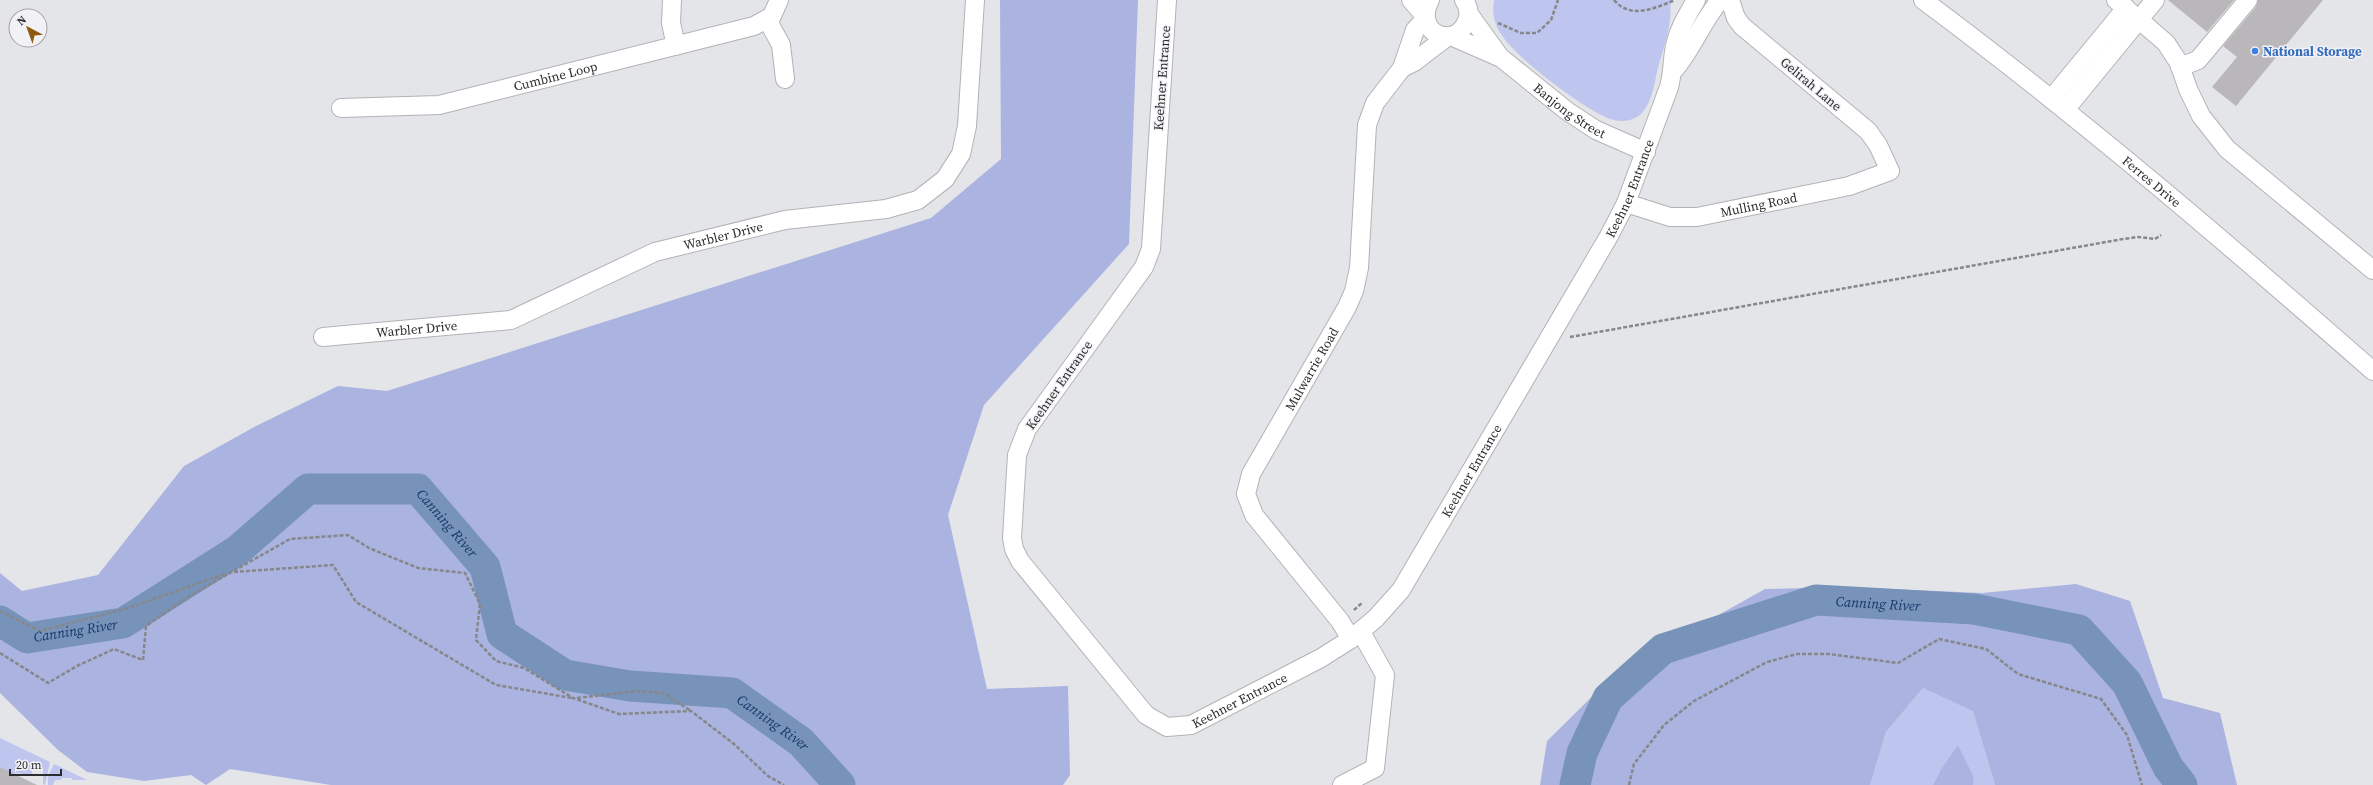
<svg xmlns="http://www.w3.org/2000/svg" width="2373" height="785" font-family="'Source Serif 4',serif">
<style>
.green{fill:#bec5ee}
.forest{fill:#abb3e0}
.lines{fill:none;stroke-linecap:round;stroke-linejoin:round}
.river{stroke:#7893b9;stroke-width:31}
.building{fill:#bab7ba}
.minor-casing{stroke:#b2b3b6;stroke-width:20}
.path{stroke:#868789;stroke-width:2.5;stroke-dasharray:4 2;stroke-linecap:butt}
.minor{stroke:#fff;stroke-width:18}
.shop-dot{fill:#3f7fe0;stroke:#f2f2f6;stroke-width:1.5}
.labels{text-anchor:middle;dominant-baseline:central;stroke-width:3;stroke-linejoin:round;paint-order:stroke}
.shop-label{font-size:13px;font-weight:bold;fill:#366cbe;stroke:#f2f2f6;text-anchor:start}
.street-label{font-size:13px;fill:#2c2c2d;stroke:#f2f2f6}
.water-label{font-size:14px;font-style:italic;fill:#15396a;stroke:#f2f2f6}
</style>
<rect width="100%" height="100%" fill="#e4e5e9"/>
<path class="green" d="M1494 0H1670C1673 23 1664 45 1658 68 1654 84 1652 107 1637 117 1630 121 1622 122 1614 120 1589 114 1517 58 1503 37 1494 24 1492 14 1494 0Z
M1923 688 1973 710 1995 785H1973L1974 778 1940 771 1933 785H1870L1886 732Z
M0 738 50 762 45 785 43 784V770H32V775L16 773V775L0 774 3 768 0 767Z
M54 764 87 780H72V778H61V780H55L53 785H48V776Z"/>
<path class="forest" d="M1000 0H1138L1129 244 984 405 948 515 987 689 1068 686 1070 775 1063 785H331L230 769 206 785 191 775 144 781 87 772 58 750 0 693V573L22 591 98 575 184 466 256 426 338 386 387 391 931 218 1001 159Z
M2076 584 2130 601 2163 698 2220 713 2237 785H1995L1973 711 1923 688 1886 732 1870 785H1540L1547 741 1618 671 1765 589 1845 587 1982 593Z
M1958 745 1974 778 1973 785H1933L1940 771Z"/>
<g class="lines">
<g class="river">
<path id="s1" d="M0 621 27 638 123 623 238 550 308 489H418L485 567 502 634 565 675 630 686 732 693 801 742 840 785"/>
<path id="s2" d="M1575 785 1582 753 1608 698 1663 649 1816 600 1974 609 2079 630 2127 683 2168 767 2182 785"/>
</g>
</g>
<path class="building" d="M2168 0H2234L2207 32Z
M2258 0H2323L2236 106 2212 87 2237 57 2223 46 2256 7Z
M0 767 37 785H0Z"/>
<g class="lines">
<defs>
<g id="minor">
<path d="M672 0 671 23 676 46"/>
<path id="s3" d="M1167 0 1151 249 1144 267 1027 429 1017 455 1012 538 1014 549 1020 561 1146 715 1167 727 1191 725 1321 658 1351 639 1376 618 1401 590 1609 236 1626 203 1669 87C1673 73 1672 60 1675 46 1678 30 1688 14 1696 0"/>
<path d="M1411 0 1425 16"/>
<path d="M1430 0C1413 31 1452 51 1466 23 1470 15 1469 7 1464 0"/>
<path id="s4" d="M1923 0C2079 116 2227 243 2373 371"/>
<path d="M2116 0 2166 43 2179 63 2188 89 2201 116 2227 149 2373 270"/>
<path id="s5" d="M1469 14 1500 57 1567 111 1596 130 1646 152"/>
<path d="M767 19 781 45 785 79"/>
<path d="M1451 36 1499 57"/>
<path d="M2180 67 2198 60 2248 0"/>
<path d="M1402 68 1414 62 1448 36"/>
<path d="M1674 70C1692 49 1702 22 1720 0"/>
<path d="M2051 99 2126 8"/>
<path id="s6" d="M341 108 439 105 754 26 772 16 779 0"/>
<path d="M2065 110 2155 0"/>
<path id="s7" d="M1626 203 1670 217H1697L1849 186 1890 171 1878 145 1868 131 1742 26 1736 18 1730 0"/>
<path id="s8" d="M323 337 511 320 655 252 785 220 886 209 918 200 945 179 961 154 967 126 975 0"/>
<path id="s9" d="M1351 639 1340 621 1254 515 1246 494 1251 474 1347 307 1354 291 1359 268 1367 125 1375 103 1402 68 1415 30 1425 19"/>
<path d="M1342 785 1375 768 1385 675 1361 632"/>
</g>
</defs>
<use href="#minor" class="minor-casing"/>
<path class="path" d="M1614 0C1631 20 1655 8 1675 0
M1498 23 1521 33H1537L1551 20 1558 0
M1570 337 2123 239 2138 237 2155 239 2161 235
M234 572 333 565 356 602 496 685 572 698
M1354 610 1363 602
M0 611 40 631 125 609 225 574
M0 653 48 683 77 666 114 649 143 660 146 626 191 595 290 539 348 535 369 548 418 568 465 573 480 604 476 640 496 661 524 668 573 698 619 714 691 711 734 744 768 776 784 785
M577 698 637 691 663 693 691 711
M1629 785 1634 764 1664 725 1694 701 1767 662 1797 654H1829L1898 663 1939 639 1986 649 2018 674 2101 699 2127 735 2142 785"/>
<use href="#minor" class="minor"/>
</g>
<circle class="shop-dot" cx="2255" cy="51" r="4"/>
<g class="labels">
<g class="shop-label">
<text x="2263" y="51">National Storage</text>
</g>
<g class="street-label">
<text stroke="none"><textPath href="#s6" startOffset="218">Cumbine Loop</textPath></text>
<text transform="translate(1162 78) rotate(-86)">Keehner Entrance</text>
<text transform="translate(1811 84) rotate(40)">Gelirah Lane</text>
<text stroke="none"><textPath href="#s5" startOffset="141">Banjong Street</textPath></text>
<text stroke="none"><textPath href="#s4" startOffset="292">Ferres Drive</textPath></text>
<text stroke="none"><textPath href="#s3" startOffset="1566">Keehner Entrance</textPath></text>
<text stroke="none"><textPath href="#s7" startOffset="136">Mulling Road</textPath></text>
<text stroke="none"><textPath href="#s8" startOffset="418">Warbler Drive</textPath></text>
<text stroke="none"><textPath href="#s8" startOffset="94">Warbler Drive</textPath></text>
<text stroke="none"><textPath href="#s9" startOffset="322">Mulwarrie Road</textPath></text>
<text transform="translate(1059 385) rotate(-55)">Keehner Entrance</text>
<text stroke="none"><textPath href="#s3" startOffset="1242">Keehner Entrance</textPath></text>
<text stroke="none"><textPath href="#s3" startOffset="906">Keehner Entrance</textPath></text>
</g>
<g class="water-label">
<text stroke="none"><textPath href="#s1" startOffset="513">Canning River</textPath></text>
<text stroke="none"><textPath href="#s2" startOffset="390">Canning River</textPath></text>
<text stroke="none"><textPath href="#s1" startOffset="81">Canning River</textPath></text>
<text stroke="none"><textPath href="#s1" startOffset="934">Canning River</textPath></text>
</g>
</g>
<g transform="translate(28 28) rotate(319)"><circle r="19" fill="#f2f2f6" stroke="#a3a3a6"/>
<path d="M0-3L7 15L0 10L-7 15Z" fill="#90580f"/>
<text y="-6" font-size="11" font-weight="bold" text-anchor="middle" fill="#2c2c2d">N</text>
</g>
<path d="M10 769v6h51v-6" fill="none" stroke="#2c2c2d" stroke-width="2"/>
<text x="16" y="769" font-size="12" fill="#2c2c2d" stroke="#f2f2f6" stroke-width="3" paint-order="stroke">20 m</text>
</svg>
